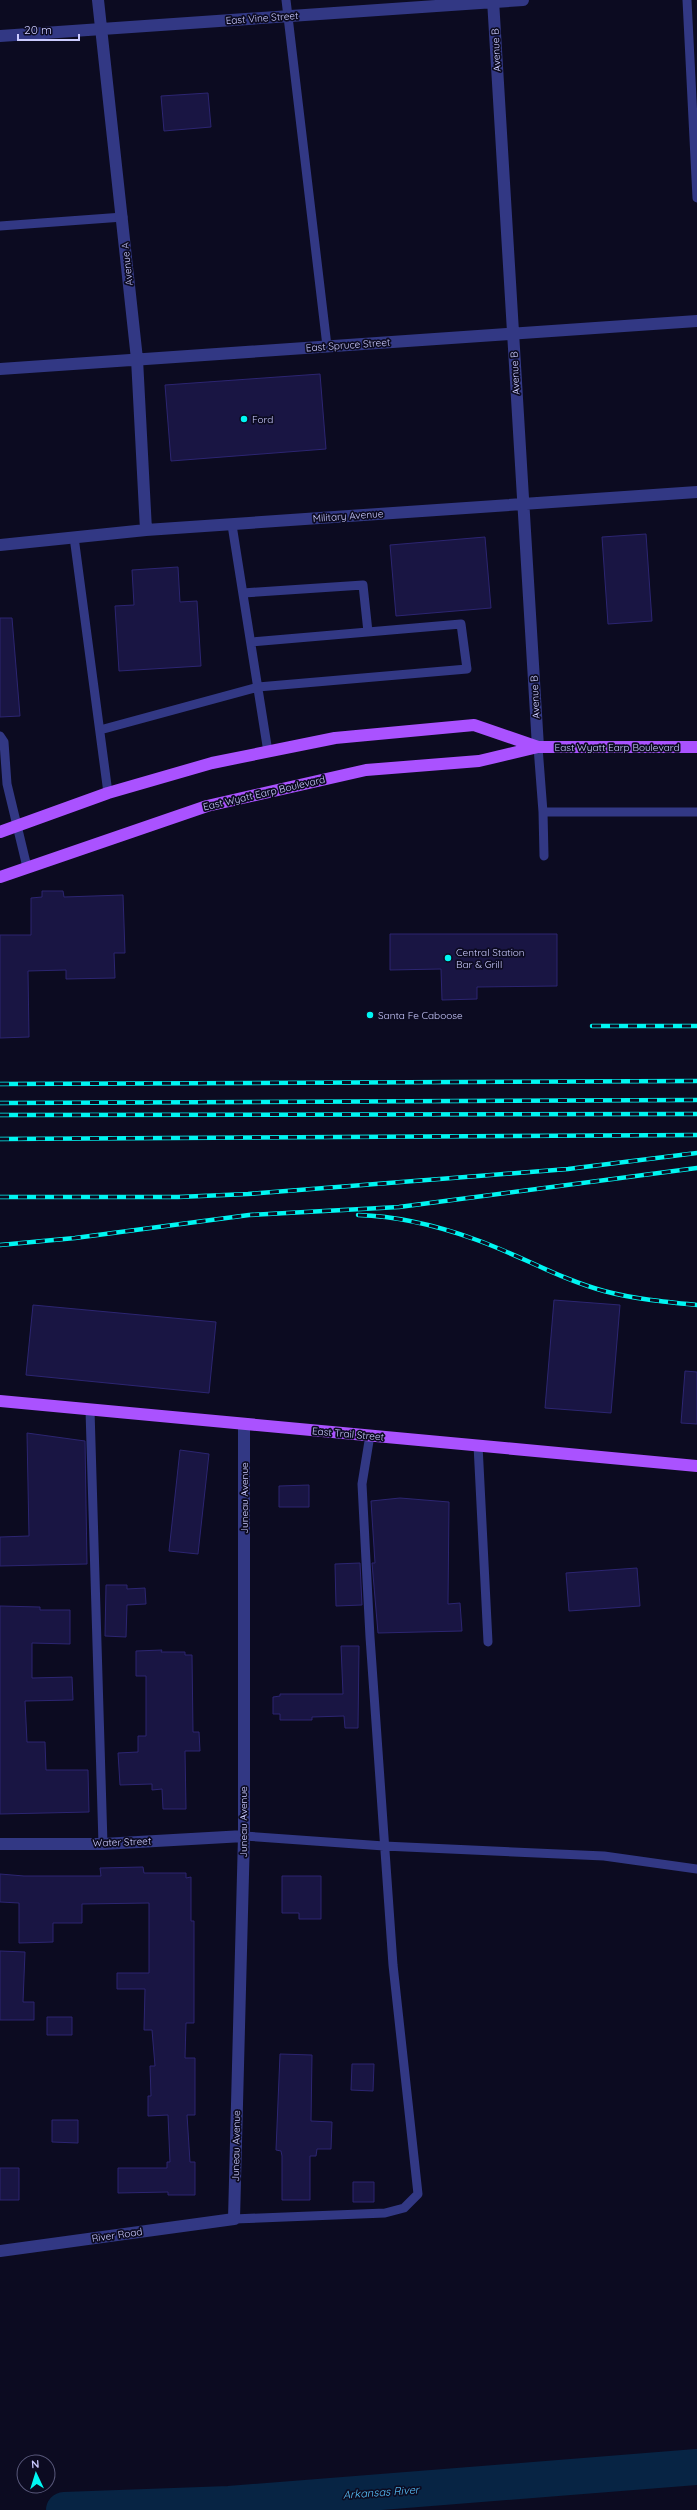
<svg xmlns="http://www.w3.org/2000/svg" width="697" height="2510" font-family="Quicksand,sans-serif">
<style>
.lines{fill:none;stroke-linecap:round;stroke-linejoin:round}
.river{stroke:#072444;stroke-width:36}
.building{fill:#191543;stroke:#2c2571}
.lane{stroke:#323884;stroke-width:9}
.street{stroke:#323884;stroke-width:12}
.primary{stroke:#aa52ff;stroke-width:12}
.rail-casing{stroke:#00f6f2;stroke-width:4.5}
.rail{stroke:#0c0b21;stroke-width:3;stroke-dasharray:9;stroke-linecap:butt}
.poi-dot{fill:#00f6f2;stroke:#0c0b21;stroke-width:1.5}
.labels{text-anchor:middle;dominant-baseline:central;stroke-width:3.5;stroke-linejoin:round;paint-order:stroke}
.street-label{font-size:10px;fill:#cbcbff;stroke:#0c0b21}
.poi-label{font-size:10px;fill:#cbcbff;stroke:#0c0b21;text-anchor:start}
.water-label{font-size:11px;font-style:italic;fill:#59c5ff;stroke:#0c0b21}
</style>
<rect width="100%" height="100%" fill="#0c0b21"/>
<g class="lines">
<path class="river" d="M64 2510 229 2504 697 2467"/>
</g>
<path class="building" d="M208 93 211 127 164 131 161 96Z
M320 374 326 449 171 461 165 385Z
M646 534 652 621 608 624 602 537Z
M485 537 491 608 396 616 390 545Z
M178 567 180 602 197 601 201 666 119 671 115 606 134 605 132 570Z
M0 618H12L20 716 0 717Z
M42 891H63L64 897 123 895 125 953H114L115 978 66 979V970L28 971 29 1037 0 1038V935H31V898L42 897Z
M390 934H557V986L477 987V999L442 1000 441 969 390 970Z
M554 1300 620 1305 611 1413 545 1408Z
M33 1305 216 1322 209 1393 26 1375Z
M685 1371 697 1372V1424L681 1423Z
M27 1433 85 1441 87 1564 0 1566V1537L29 1536Z
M180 1450 209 1454 198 1554 169 1551Z
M309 1485V1507H279V1486Z
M400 1498 449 1502 448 1604 460 1603 462 1631 378 1633 372 1563H375L371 1501Z
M360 1563 362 1605 336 1606 335 1564Z
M637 1568 640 1606 569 1611 566 1573Z
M106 1585H127V1589L145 1588 146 1604 127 1605 126 1637 105 1636Z
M0 1606 40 1607V1610H70V1644L32 1643V1678L72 1677 73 1700 25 1701 27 1742H45L46 1770H88L89 1812 0 1814Z
M341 1646H359L358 1728H345L344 1716 312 1717V1720H280V1714H273V1697L280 1696V1694H343Z
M162 1650 161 1652H185V1655H192L193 1732H199L200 1751H185L186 1809H163L162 1789 152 1790V1784L120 1785 118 1753 138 1752V1736H146V1676H136V1651Z
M143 1867 144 1873H186V1878L191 1877V1921H194V2023H186L185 2058H195V2115H187L190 2162H195V2195H168V2192L118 2193V2168H167V2162H170L168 2115 148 2116V2096H151L150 2066H155L152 2030H144L145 1989H117V1973H149V1903L82 1904V1923H53V1942L19 1943V1903L0 1902V1874L24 1876H101L100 1868Z
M282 1876H321V1919H299V1913H282Z
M0 1951 25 1952 23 2002H34V2020H0Z
M47 2017H72V2035H47Z
M280 2054 312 2055 311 2121 332 2122 331 2149H317L316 2156H310V2200H282V2156L281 2151 276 2150Z
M352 2064H374L373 2091 351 2090Z
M52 2120H78V2143L52 2142Z
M0 2168H19V2200H0Z
M353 2182H374V2202H353Z"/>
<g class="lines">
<path class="lane" d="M286 0 327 346
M687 0 697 198
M0 226 123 217
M232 525 268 752
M74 537 108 793
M243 593 363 585 368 632
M100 730 258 687 467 669 461 624 251 642
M0 736 4 742 7 784 27 867
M538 747 543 812 544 856
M543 812H697
M90 1410 103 1844
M478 1445 488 1642
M244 1836 384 1846 604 1856 697 1869
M234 2219 385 2213 404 2208 418 2194 393 1965 370 1637 362 1484 370 1435"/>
<path class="street" d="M98 0 137 359 146 530
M493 0 538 747
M0 36 523 0
M0 369 697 321
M0 545 146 530 697 492
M0 1844H103L244 1836
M0 2251 234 2219 244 1836V1425"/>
<path class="primary" d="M0 832 108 793 212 763 335 738 474 725 538 747
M0 877 207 806 366 770 479 761 538 747H697
M0 1401 697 1466"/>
<defs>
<path id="rail" d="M592 1026H697
M0 1084 697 1081
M0 1103 697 1100
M0 1115 697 1114
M0 1139 697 1135
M0 1197H178L248 1194 568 1169 697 1153
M358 1215C396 1216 438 1226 474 1239 518 1254 559 1279 604 1291 634 1299 666 1302 697 1305
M0 1245 75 1238 249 1215 399 1207 697 1168"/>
</defs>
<use href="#rail" class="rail-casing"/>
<use href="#rail" class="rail"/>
</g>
<g class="poi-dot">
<circle cx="244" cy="419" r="4"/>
<circle cx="448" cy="958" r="4"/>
<circle cx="370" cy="1015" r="4"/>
</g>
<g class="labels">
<g class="street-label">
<text transform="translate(262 18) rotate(-4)">East Vine Street</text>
<text transform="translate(496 50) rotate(-93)">Avenue B</text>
<text transform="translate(127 264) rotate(-96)">Avenue A</text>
<text transform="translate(348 345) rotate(-4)">East Spruce Street</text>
<text transform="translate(515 373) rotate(-93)">Avenue B</text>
<text transform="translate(348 516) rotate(-4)">Military Avenue</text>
<text transform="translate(535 697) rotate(-93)">Avenue B</text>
<text x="617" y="747">East Wyatt Earp Boulevard</text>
<text transform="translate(264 793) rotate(-13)">East Wyatt Earp Boulevard</text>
<text transform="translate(348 1434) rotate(5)">East Trail Street</text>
<text transform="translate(244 1498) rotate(-90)">Juneau Avenue</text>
<text transform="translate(243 1822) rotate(-90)">Juneau Avenue</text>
<text transform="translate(122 1842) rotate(-2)">Water Street</text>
<text transform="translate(236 2146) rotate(-89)">Juneau Avenue</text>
<text transform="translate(117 2235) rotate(-8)">River Road</text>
</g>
<g class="poi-label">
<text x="252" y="419">Ford</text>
<text x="456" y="952">Central Station<tspan x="456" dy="12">Bar &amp; Grill</tspan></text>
<text x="378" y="1015">Santa Fe Caboose</text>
</g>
<g class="water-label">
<text transform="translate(381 2492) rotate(-4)">Arkansas River</text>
</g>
</g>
<g transform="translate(36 2474) rotate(356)"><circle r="19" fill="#0c0b21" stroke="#58587a"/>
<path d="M0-3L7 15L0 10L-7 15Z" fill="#00f6f2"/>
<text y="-6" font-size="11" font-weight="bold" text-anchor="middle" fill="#cbcbff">N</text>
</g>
<path d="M18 34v6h61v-6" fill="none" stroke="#cbcbff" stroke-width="2"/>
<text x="24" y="34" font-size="12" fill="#cbcbff" stroke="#0c0b21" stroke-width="3" paint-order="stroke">20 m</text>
</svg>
